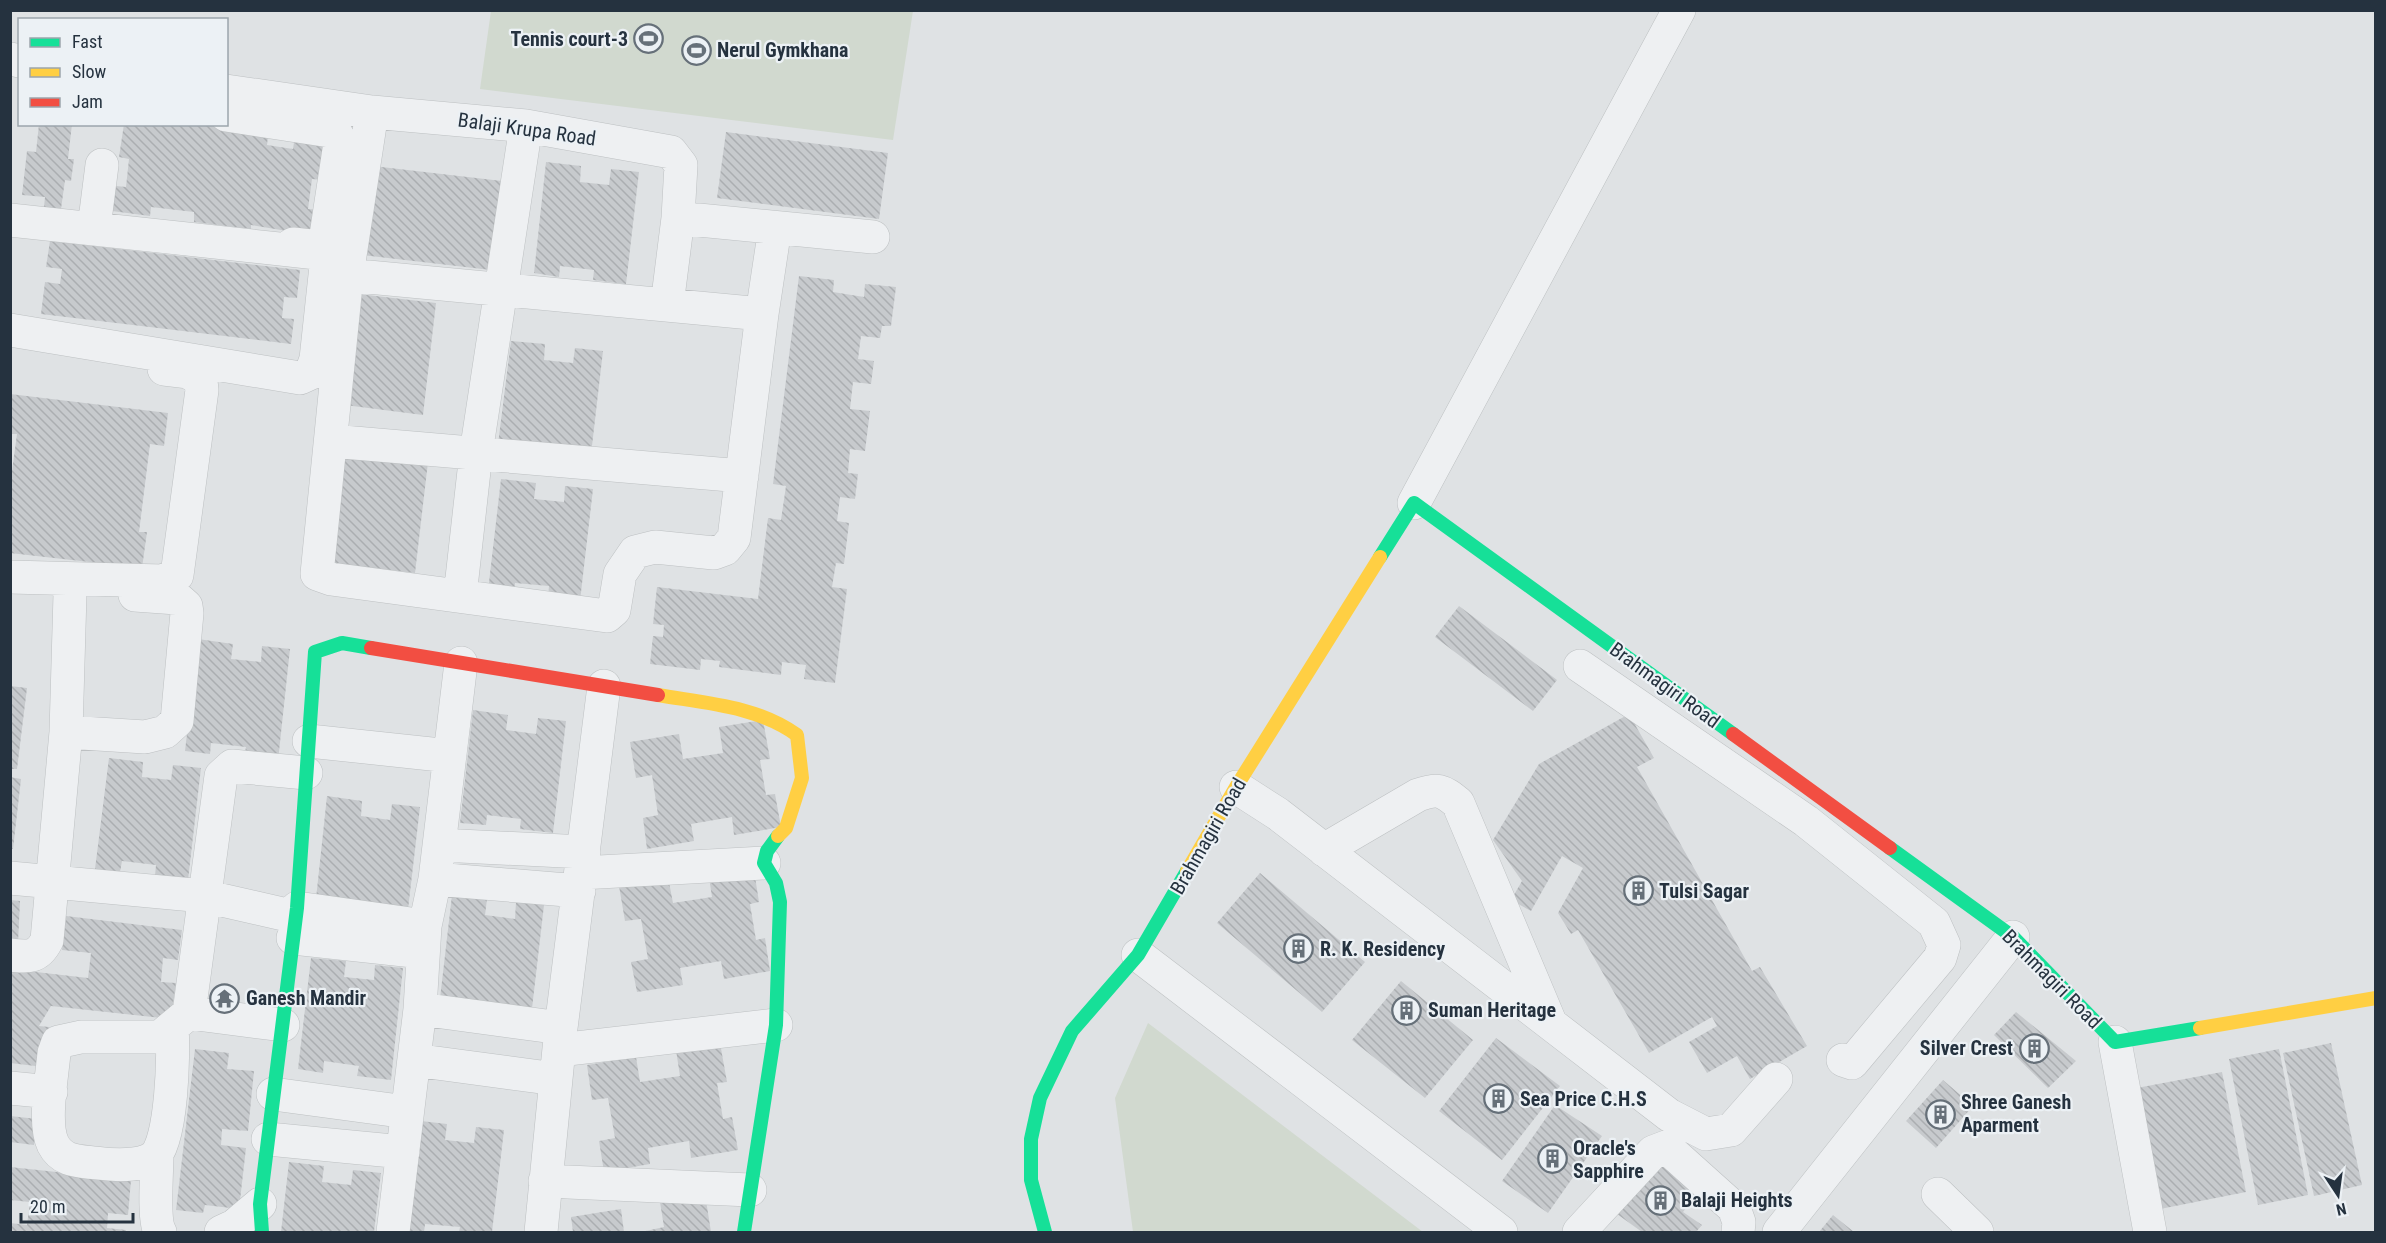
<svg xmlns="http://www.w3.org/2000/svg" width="2386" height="1243" font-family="'Roboto Condensed',sans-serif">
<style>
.grass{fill:#d1d9cf}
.building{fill:url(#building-back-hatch)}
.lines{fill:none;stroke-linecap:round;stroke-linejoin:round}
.street-casing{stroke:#bdc0c2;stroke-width:34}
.street{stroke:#eef0f2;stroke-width:33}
.fast{stroke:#16e098;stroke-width:14}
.slow{stroke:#ffcf43;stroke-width:14}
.jam{stroke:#f24e42;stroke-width:14}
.labels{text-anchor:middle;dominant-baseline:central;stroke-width:4.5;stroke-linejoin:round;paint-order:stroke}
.poi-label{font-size:20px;font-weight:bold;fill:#25323f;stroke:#ecf1f5;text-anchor:start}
.street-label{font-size:20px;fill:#25323f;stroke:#ecf1f5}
</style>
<defs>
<pattern id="building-back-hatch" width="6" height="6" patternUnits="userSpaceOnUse" patternTransform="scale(1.5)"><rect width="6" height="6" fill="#c7cacd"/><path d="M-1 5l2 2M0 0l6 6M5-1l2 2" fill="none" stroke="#abaeb1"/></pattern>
</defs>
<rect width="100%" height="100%" fill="#dfe2e4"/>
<path class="grass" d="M491 11V10L913 11 893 140 480 89Z
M1148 1023 1423 1232H1133L1115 1098Z"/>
<path class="building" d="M39 124H72L68 159H74L71 181 65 180 61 209 44 207 45 197 22 195 27 151 36 152Z
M124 124 269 126 267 145 293 149 296 130 329 134 324 180 312 179 308 209 320 210 317 236 251 225V229L194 222V212L151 207 150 216 112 211 116 186 126 187 129 159 119 157Z
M726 132 888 153 879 219 717 198Z
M546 162 581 166 580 182 609 185 611 169 639 172 626 284 593 280 594 270 560 266 559 277 534 273Z
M373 166 502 181 491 270 362 255Z
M50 241 300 270 297 298 284 297 282 318 294 319 291 344 41 314 45 282 60 284 62 269 46 267Z
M799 276 834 280 833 292 864 297 865 284 896 287 891 326H882L880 338 861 336 858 359 874 361 871 384 853 382 850 409 870 411 865 451 850 449 848 473 858 474 855 499 840 497 837 521 849 523 844 564 836 563 832 587 847 589 835 683 804 679 806 665 782 662 781 675 719 667 720 661 701 659 700 670 650 664 653 636 663 637 664 625 653 624 657 587 758 599 768 518 781 520 786 486 773 484Z
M350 293 436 303 423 415 337 404Z
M511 341 545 344 544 360 573 363 575 348 603 351 590 463 497 452Z
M10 394 168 413 164 446 150 444 139 532H147L142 568 10 553V486L17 434H10Z
M345 452 428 462 415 573 332 563Z
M501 479 536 483 534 499 564 502 565 486 593 489 580 601 548 597 549 586 515 583 514 593 488 591Z
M1459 606 1557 680 1533 711 1435 637Z
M198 639 233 644 231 659 261 662 262 646 290 649 278 761 244 758 246 747 211 743 210 754 185 751Z
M10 686 27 688 17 769H10Z
M473 710 508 715 506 730 536 734 538 718 566 721 553 833 520 829 521 819 487 815 486 825 460 823Z
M1629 714 1654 758 1637 767 1752 971 1760 967 1807 1046 1750 1079 1737 1056 1707 1073 1689 1042 1717 1026 1712 1017 1649 1053 1578 930 1571 934 1558 913 1583 868 1562 856 1531 911 1511 900 1522 881 1493 840 1539 764Z
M763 720 770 759 760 760 766 795 775 794 781 827 734 835 732 817 691 824 694 841 647 849 643 818 658 815 652 775 636 778 630 742 679 734 683 759 723 753 719 727Z
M109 758 143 762 142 777 171 780 173 765 201 768 188 880 155 876 156 865 122 861 120 872 95 869Z
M10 777 21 779 13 849H10Z
M327 796 362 801 361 816 390 820 392 804 420 807 407 918 315 908Z
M753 864 759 902 750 904 756 940 765 938 770 971 724 979 721 961 680 968 683 985 637 992 631 962 648 959 641 919 625 921 619 886 668 877 673 903 712 897 708 871Z
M1260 873 1365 962 1322 1012 1217 923Z
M452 895 487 899 485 915 515 919 516 902 544 905 531 1017 498 1014 500 1003 465 999 439 1007Z
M10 900 20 901 18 943 10 942Z
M66 916 182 930 178 960 163 958 161 982 176 983 171 1019 51 1006 39 1026 49 1027 44 1067 10 1063V969L88 978 91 953 62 950Z
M311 958 346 961 344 977 374 980 375 965 403 968 391 1080 357 1076 359 1066 324 1061 323 1073 298 1069Z
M1401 981 1473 1040 1425 1098 1352 1040Z
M2016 1012 2076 1061 2048 1088 1994 1035Z
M1496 1038 1560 1086 1502 1160 1439 1111Z
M720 1043 727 1082 717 1083 723 1119 732 1117 738 1150 691 1158 689 1141 648 1148 650 1164 604 1172 599 1141 615 1138 608 1098 592 1100 587 1065 636 1057 640 1082 680 1076 676 1050Z
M2331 1043 2362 1185 2314 1196 2283 1053Z
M195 1049 229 1053 227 1069 254 1071 248 1131 222 1129 221 1145 246 1148 239 1209 205 1205 203 1213 176 1210Z
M2279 1049 2308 1195 2258 1205 2229 1059Z
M2222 1072 2246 1192 2150 1211 2126 1090Z
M1943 1080 1973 1106 1936 1148 1906 1121Z
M1555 1105 1602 1136 1548 1213 1502 1181Z
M10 1116 37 1119 34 1145 10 1142Z
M412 1120 447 1124 445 1140 474 1143 476 1127 504 1130 492 1232H459L460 1227 425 1224 424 1232H405Z
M1660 1158 1701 1188 1683 1212 1702 1225 1696 1232H1642L1617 1214Z
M289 1162 324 1166 322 1182 351 1185 353 1170 381 1173 374 1232H281Z
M10 1167 131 1180 128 1215 108 1213 107 1228 126 1230V1232H10V1223L27 1225 30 1202 10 1200Z
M705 1194 711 1232H641L664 1227 660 1202Z
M621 1209 624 1232H573L571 1217Z
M1833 1215 1854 1232H1819Z"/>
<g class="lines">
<defs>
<path id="street" d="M10 59 20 61
M226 91 372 112 526 126 671 152 681 165 678 218 667 305
M226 115 330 131 337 135 340 143 325 242 320 247 293 244
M678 218 873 237
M10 220 317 253 324 258 326 266 316 359 311 373 300 378 10 330
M95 220 102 165
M347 275 762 314 734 538 725 549 714 553 655 547 635 552 620 574 614 610 607 616 331 579 317 574 347 275 372 112
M762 314 775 228
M331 441 742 476
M1414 503 1679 10
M10 577 162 581 177 575 202 390 201 381 189 372 164 369
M460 596 476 453 526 126
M1580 666 1806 821 1934 923 1944 945 1940 958 1852 1063 1843 1060
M66 732 145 737 165 732 177 721 187 613 186 606 177 598 135 595
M309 741 450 756
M1236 787 1278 814 1669 1115 1706 1134 1731 1130 1776 1079
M440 845 584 852
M1324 850 1418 795C1438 788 1442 790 1458 803L1550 1022
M581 873 764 863
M10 878 204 896 296 917
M435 879 579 891
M297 908 425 926 420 1009 393 1232
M425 926 435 879 461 663
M293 938 423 952
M10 955C29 957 38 958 47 940L66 732 70 594
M1138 955 1501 1232
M420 1009 561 1028
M189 1013 221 776 232 766 306 773
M172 1028C174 1051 172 1143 154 1157 141 1167 112 1165 96 1163 79 1161 62 1162 53 1144 43 1123 52 1077 54 1053L58 1042 81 1037H160L189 1013 283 1025
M2115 1042 2150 1232
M559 1050 776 1025
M414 1060 556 1079
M10 1088 51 1092
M273 1094 407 1112
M268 1139 403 1152
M157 1154C157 1170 153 1220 160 1232
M545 1181 750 1190
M1938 1194 1977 1232
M221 1232 234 1226 260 1204
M541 1232 561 1028 604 686
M1579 1232 1653 1152 1666 1147 1734 1208 1739 1222 1738 1232
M1779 1232 2013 937"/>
</defs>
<use href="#street" class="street-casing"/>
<use href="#street" class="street"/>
<path class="fast" d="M1380 557 1414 503 1733 734
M1890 848 2013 937 2115 1042 2200 1028
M262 1232 260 1204 297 908 315 652 342 643 371 648
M744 1232 776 1025 780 902 776 883 764 863 767 851 778 836
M1045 1232 1031 1180V1139L1040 1098 1072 1031 1138 955 1187 871"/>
<path class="slow" d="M658 695C705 703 757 706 797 735L802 778 786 828 778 836
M1187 871 1236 787 1380 557
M2200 1028 2376 998"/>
<path class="jam" d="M371 648 658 695
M1733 734 1890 848"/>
</g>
<defs>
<symbol id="stadium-ring" viewBox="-11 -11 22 22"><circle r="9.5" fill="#ecf1f5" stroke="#667079" stroke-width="1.5"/><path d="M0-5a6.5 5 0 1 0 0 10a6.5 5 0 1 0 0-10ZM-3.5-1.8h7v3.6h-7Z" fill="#667079"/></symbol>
<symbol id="building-ring" viewBox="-11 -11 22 22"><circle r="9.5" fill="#ecf1f5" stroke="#667079" stroke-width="1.5"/><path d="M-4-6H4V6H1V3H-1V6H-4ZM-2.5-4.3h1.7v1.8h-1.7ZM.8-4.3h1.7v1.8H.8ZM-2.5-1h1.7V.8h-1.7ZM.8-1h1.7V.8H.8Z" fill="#667079"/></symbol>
<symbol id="temple-ring" viewBox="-11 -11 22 22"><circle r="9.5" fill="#ecf1f5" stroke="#667079" stroke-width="1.5"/><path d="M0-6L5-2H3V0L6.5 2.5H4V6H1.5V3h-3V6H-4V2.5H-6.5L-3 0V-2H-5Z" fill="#667079"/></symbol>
</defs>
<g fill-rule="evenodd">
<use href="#stadium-ring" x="632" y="22" width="33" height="33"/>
<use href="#stadium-ring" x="680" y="34" width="33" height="33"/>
<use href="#building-ring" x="1622" y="874" width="33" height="33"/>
<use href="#building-ring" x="1282" y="932" width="33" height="33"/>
<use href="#temple-ring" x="208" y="982" width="33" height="33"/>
<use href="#building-ring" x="1390" y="994" width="33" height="33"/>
<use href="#building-ring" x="2018" y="1032" width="33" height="33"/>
<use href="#building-ring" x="1482" y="1082" width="33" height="33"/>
<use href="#building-ring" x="1924" y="1098" width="33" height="33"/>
<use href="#building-ring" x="1536" y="1142" width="33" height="33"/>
<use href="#building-ring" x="1644" y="1184" width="33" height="33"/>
</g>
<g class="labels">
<g class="poi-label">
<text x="628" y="39" text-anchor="end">Tennis court-3</text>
<text x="717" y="50">Nerul Gymkhana</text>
<text x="1659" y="891">Tulsi Sagar</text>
<text x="1320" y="949">R. K. Residency</text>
<text x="246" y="998">Ganesh Mandir</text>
<text x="1428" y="1010">Suman Heritage</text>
<text x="2013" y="1048" text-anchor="end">Silver Crest</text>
<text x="1520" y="1099">Sea Price C.H.S</text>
<text x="1961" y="1102">Shree Ganesh<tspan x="1961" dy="23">Aparment</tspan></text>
<text x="1573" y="1148">Oracle's<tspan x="1573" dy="23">Sapphire</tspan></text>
<text x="1681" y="1200">Balaji Heights</text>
</g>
<g class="street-label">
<text transform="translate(527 129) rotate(8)">Balaji Krupa Road</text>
<text transform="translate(1665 685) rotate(36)">Brahmagiri Road</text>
<text transform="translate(1208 836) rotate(-60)">Brahmagiri Road</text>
<text transform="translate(2052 979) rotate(45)">Brahmagiri Road</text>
</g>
</g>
<rect width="2386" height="1243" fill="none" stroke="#25323f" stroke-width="24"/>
<rect x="18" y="18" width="210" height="108" fill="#ecf1f5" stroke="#9ca5ac" stroke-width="1.5"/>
<rect x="30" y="38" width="30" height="9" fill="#16e098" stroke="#9ca5ac" stroke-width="1.5"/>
<text x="72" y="48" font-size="18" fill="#25323f">Fast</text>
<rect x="30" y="68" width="30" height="9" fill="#ffcf43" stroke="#9ca5ac" stroke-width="1.5"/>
<text x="72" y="78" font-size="18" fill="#25323f">Slow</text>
<rect x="30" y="98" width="30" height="9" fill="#f24e42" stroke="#9ca5ac" stroke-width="1.5"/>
<text x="72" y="108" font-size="18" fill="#25323f">Jam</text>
<g transform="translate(2338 1195) rotate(167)" stroke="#ecf1f5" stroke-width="4.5" paint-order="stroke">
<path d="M0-4.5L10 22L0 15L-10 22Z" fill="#25323f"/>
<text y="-9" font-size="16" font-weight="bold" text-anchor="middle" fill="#25323f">N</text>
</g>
<path d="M21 1213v9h112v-9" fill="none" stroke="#25323f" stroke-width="3"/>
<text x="30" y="1213" font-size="18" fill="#25323f" stroke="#ecf1f5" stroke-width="4.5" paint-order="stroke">20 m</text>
</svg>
